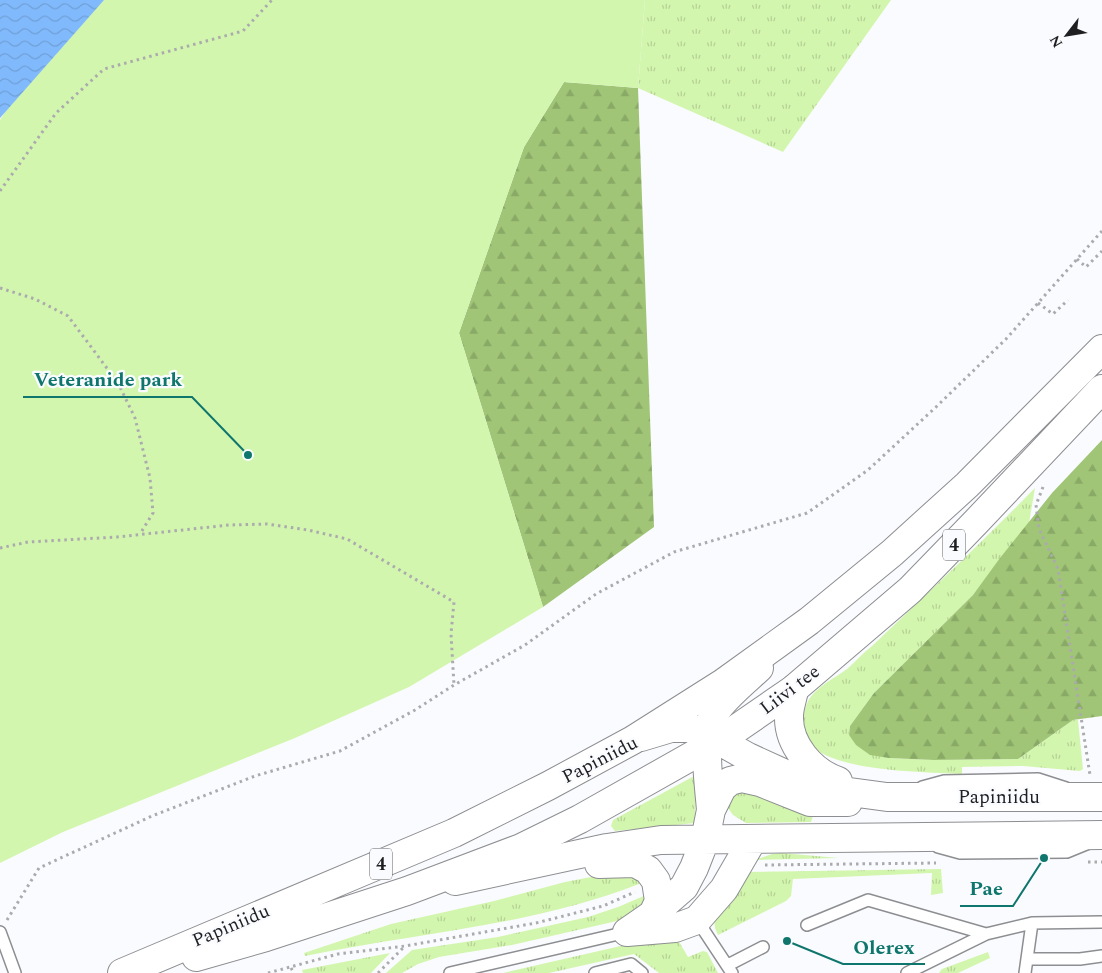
<svg xmlns="http://www.w3.org/2000/svg" width="1102" height="973" font-family="Spectral,serif">
<style>
.grass{fill:url(#grass-tufts)}
.forest{fill:url(#forest-firs)}
.park{fill:#d3f6ae}
.water{fill:url(#water-waves)}
.lines{fill:none;stroke-linecap:round;stroke-linejoin:round}
.lane-casing{stroke:#8d8e91;stroke-width:14}
.secondary-casing{stroke:#8d8e91;stroke-width:30}
.highway-casing{stroke:#8d8e91;stroke-width:30}
.path{stroke:#ababae;stroke-width:3;stroke-dasharray:2.5 4;stroke-linecap:butt}
.lane{stroke:#fff;stroke-width:11}
.secondary{stroke:#fff;stroke-width:28}
.highway{stroke:#fff;stroke-width:28}
.labels{text-anchor:middle;dominant-baseline:central;stroke-width:4.5;stroke-linejoin:round;paint-order:stroke}
.shield{fill:#fafbfe;stroke:#616163;stroke-width:1}
.shield-label{font-size:18px;font-weight:bold;fill:#1f1f21}
.street-label{font-size:19px;fill:#1f1f21;stroke:#fafbfe}
.leader{fill:none;stroke:#0f766e;stroke-width:2}
.callout-dot{fill:#0f766e;stroke:#fafbfe;stroke-width:2}
.callout-label{font-size:20px;text-anchor:middle;font-weight:bold;fill:#0f766e;stroke:#fafbfe;stroke-width:4.5;stroke-linejoin:round;paint-order:stroke}
</style>
<defs>
<pattern id="grass-tufts" width="24" height="20" patternUnits="userSpaceOnUse" patternTransform="scale(1.25)"><rect width="24" height="20" fill="#d3f6ae"/><path d="M3 7l-1-3M5 7V3M7 7l1-3M15 17l-1-3M17 17v-4M19 17l1-3" fill="none" stroke="#b5d295"/></pattern>
<pattern id="forest-firs" width="22" height="20" patternUnits="userSpaceOnUse" patternTransform="scale(1.25)"><rect width="22" height="20" fill="#a0c576"/><path d="M5 1l3.5 6h-7zM16 11l3.5 6h-7z" fill="#89a966"/></pattern>
<pattern id="water-waves" width="16" height="10" patternUnits="userSpaceOnUse" patternTransform="scale(1.25)"><rect width="16" height="10" fill="#81bafc"/><path d="M0 5q4-4 8 0t8 0" fill="none" stroke="#6f9fd8"/></pattern>
</defs>
<rect width="100%" height="100%" fill="#fafbfe"/>
<path class="grass" d="M645 0H891L783 152 638 88Z
M1035 488 1029 523 973 595 874 693 850 726 849 735 889 758 934 760 1018 759 1073 720H1078L1083 769 1080 771 1023 766 962 767V774C928 772 830 772 810 743 800 729 802 706 813 694 822 684 836 677 847 669 855 662 863 653 872 646 927 594 982 542 1035 488Z
M696 775 695 823 615 831 611 826 613 820Z
M746 789 813 816 811 822 746 823 733 815 728 808V801L734 794Z
M781 853 839 858 755 860 772 854Z
M941 869 943 893 931 895 932 873 793 879 791 896 786 901 718 935 715 928 714 920 743 872Z
M624 872 639 880V884C532 926 416 933 305 956L304 953 391 924 494 901 565 882 612 873Z
M646 895V897L639 911 617 921 512 945 439 957 418 964 402 973H386L412 950 498 937 588 917 618 907Z
M682 932 678 940 688 957 703 951 707 952 718 973H659L634 954 549 973H503Z
M988 952 990 958 958 973H939L942 969Z
M390 953 371 973H303L302 970Z"/>
<path class="forest" d="M564 82 638 88 654 527 543 607 459 333 524 147Z
M1102 440V716L1073 720 1018 759 934 760 889 758 870 755 856 745 849 735 850 726 874 693 973 595 1000 558 1052 493Z"/>
<path class="park" d="M83 0H645L638 88 564 82 524 147 459 333 543 607 409 687 295 738 63 832 0 863V120L56 26Z"/>
<path class="water" d="M0 0H104L0 118Z"/>
<g class="lines">
<defs>
<path id="lane" d="M922 787 944 781 1038 779 1066 788
M938 847 960 853 1067 852 1089 843
M697 920 732 973
M807 925 868 900 986 934
M0 932 15 973
M1027 959H1080L1102 956
M728 965 763 947
M450 973 627 932
M595 973 631 964 642 973
M907 973 986 934 1032 923 1102 922
M1025 973 1032 923"/>
<path id="secondary" d="M794 689C793 698 789 707 789 716 788 745 812 772 838 781
M641 737 671 728H689L707 734 748 757 783 773 835 790 887 797H1102
M711 810C709 784 702 739 713 716 720 701 746 680 759 668
M599 864 635 863 648 870 656 881 659 901 653 914
M455 881 607 848 661 840 1102 835
M627 932 653 914 684 887 694 868 705 840 711 810 722 788 730 781 742 778 760 782 810 802H848
M627 932 675 928 697 920 724 889 753 839"/>
<path id="highway" d="M196 957 266 937 407 891 521 848 580 819 720 740 794 689 910 590 975 523 1102 389
M122 973 454 833 548 786 633 740 723 683 809 621 892 553 967 485 1102 349"/>
</defs>
<use href="#lane" class="lane-casing"/>
<use href="#secondary" class="secondary-casing"/>
<use href="#highway" class="highway-casing"/>
<path class="path" d="M0 191 56 113 104 69 243 31 272 0
M1077 259 1086 267 1102 251
M0 288 35 299 68 316 118 383 135 418 150 478 153 513 140 534
M1038 303 1053 314 1068 300
M1043 487 1036 505 1039 529 1058 569 1090 775
M0 548 28 542 117 537 229 525 267 524 308 530 347 539 454 602 451 634 454 685
M1088 862H1102
M765 865 936 863
M7 920 39 868 152 816 255 776 340 751 415 710 454 685 525 645 596 594 674 552 807 513 868 470 936 407 1006 339 1102 231
M291 968 294 973
M268 973 338 954 405 946 536 923 603 906 635 892
M378 973 404 947"/>
<use href="#lane" class="lane"/>
<use href="#secondary" class="secondary"/>
<use href="#highway" class="highway"/>
</g>
<g class="labels">
<g class="shield">
<rect x="943" y="529.5" width="22" height="31" rx="4"/>
<rect x="370" y="848.5" width="22" height="31" rx="4"/>
</g>
<g class="shield-label">
<text x="954" y="545">4</text>
<text x="381" y="864">4</text>
</g>
<g class="street-label">
<text transform="translate(790 690) rotate(-37)">Liivi tee</text>
<text transform="translate(600 760) rotate(-27)">Papiniidu</text>
<text x="999" y="797">Papiniidu</text>
<text transform="translate(231 926) rotate(-23)">Papiniidu</text>
</g>
</g>
<path class="leader" d="M248 455L192 397H23M1044 858L1013 906H960M787 941L843 964H925"/>
<g class="callout-dot">
<circle cx="248" cy="455" r="5"/>
<circle cx="1044" cy="858" r="5"/>
<circle cx="787" cy="941" r="5"/>
</g>
<g class="callout-label">
<text x="108" y="386">Veteranide park</text>
<text x="986" y="895">Pae</text>
<text x="884" y="954">Olerex</text>
</g>
<g transform="translate(1067 35) rotate(239)" stroke="#fafbfe" stroke-width="4" paint-order="stroke">
<path d="M0-4L9 19L0 12L-9 19Z" fill="#1f1f21"/>
<text y="-8" font-size="14" font-weight="bold" text-anchor="middle" fill="#1f1f21">N</text>
</g>
</svg>
